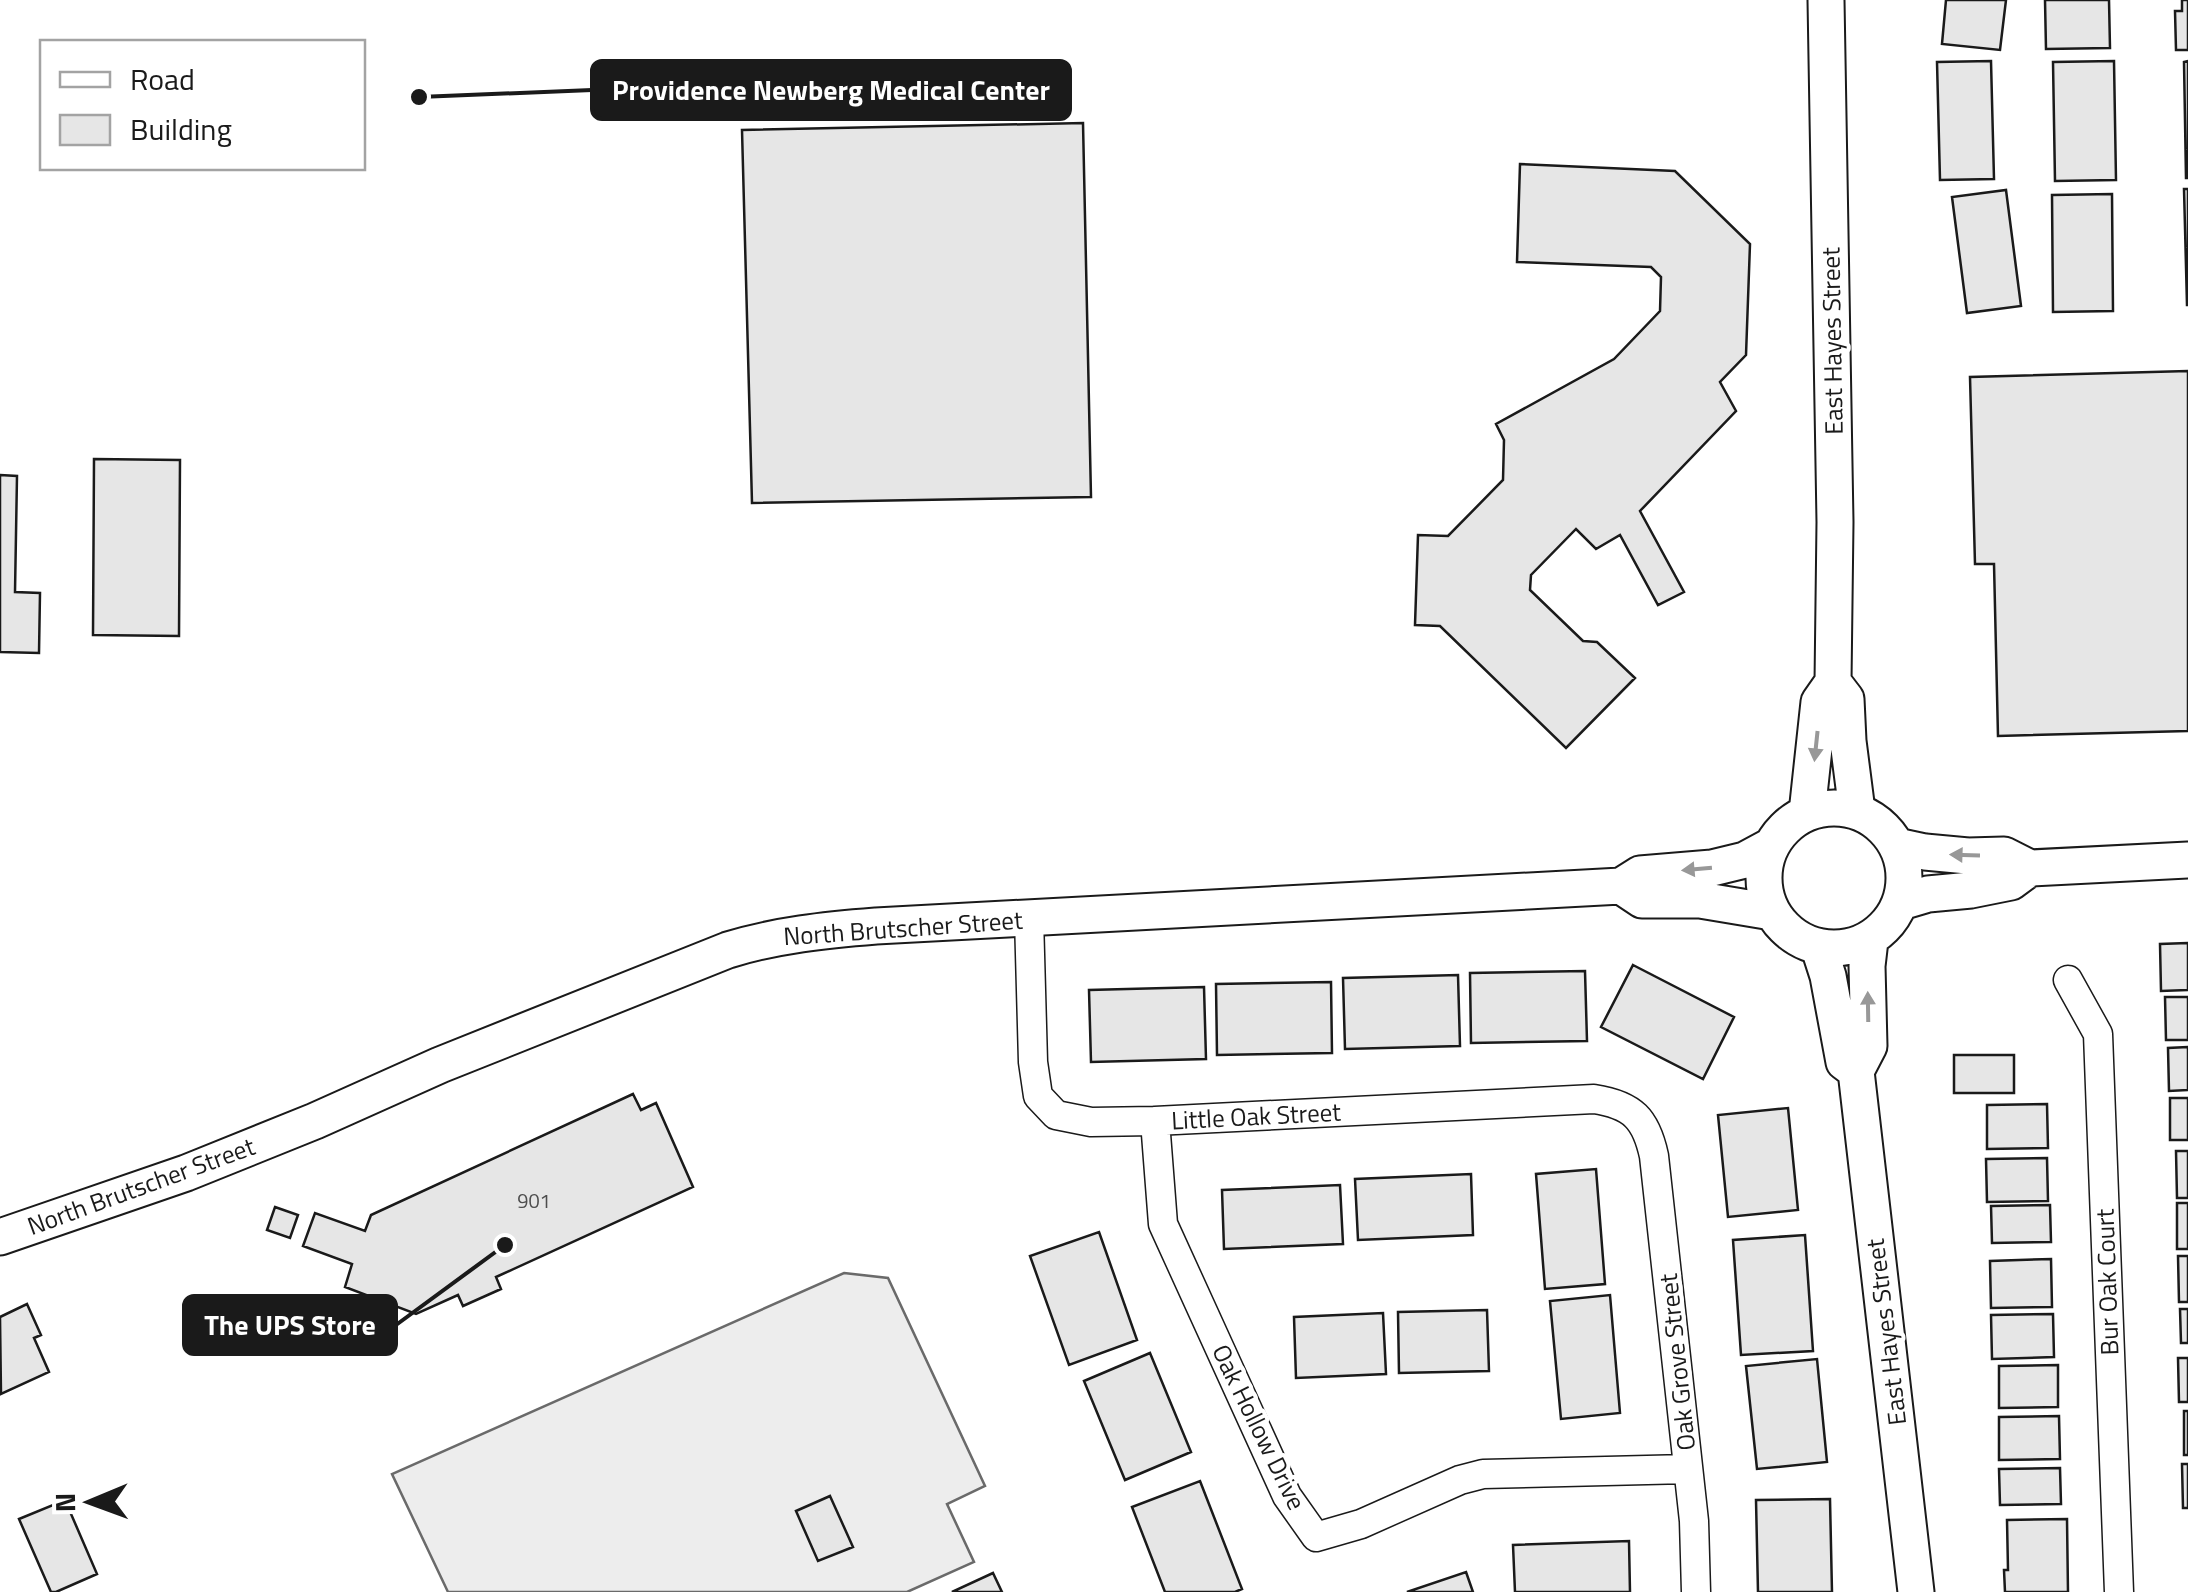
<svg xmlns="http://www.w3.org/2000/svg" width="2188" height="1592" font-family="'Titillium Web',sans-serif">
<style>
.parking{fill:#ededed;stroke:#6a6a6a;stroke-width:2.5}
.building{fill:#e6e6e6;stroke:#1a1a1a;stroke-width:2.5}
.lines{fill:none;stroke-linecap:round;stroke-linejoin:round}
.minor-casing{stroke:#1a1a1a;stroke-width:31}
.tertiary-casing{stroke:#1a1a1a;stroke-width:39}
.minor{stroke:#fff;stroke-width:28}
.tertiary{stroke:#fff;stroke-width:35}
.oneway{fill:#989898}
.labels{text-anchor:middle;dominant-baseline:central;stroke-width:8;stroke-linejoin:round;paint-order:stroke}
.number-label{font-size:20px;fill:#4d4d4d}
.street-label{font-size:25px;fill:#1a1a1a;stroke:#fff}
.leader{fill:none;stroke:#1a1a1a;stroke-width:4}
.callout-dot{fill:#1a1a1a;stroke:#fff;stroke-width:4}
.callout{fill:#1a1a1a;stroke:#1a1a1a;stroke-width:4}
.callout-label{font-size:28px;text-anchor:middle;font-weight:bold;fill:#fff}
</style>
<rect width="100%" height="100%" fill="#fff"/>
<path class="parking" d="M844 1273 888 1278 985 1486 947 1504 974 1562 907 1592H448L392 1474Z"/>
<path class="building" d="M1946 0H2006L2000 50 1942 44Z
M2045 0H2109L2110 48 2046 49Z
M2182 0H2188V50H2176L2175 11H2182Z
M1991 61 1994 179 1940 180 1937 62Z
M2114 61 2116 180 2055 181 2053 62Z
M2188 61V178H2186L2184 62Z
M1083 123 1091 497 752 503 742 130Z
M1520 164 1675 171 1750 244 1746 355 1720 382 1736 411 1640 511 1684 592 1658 605 1620 535 1596 549 1576 529 1531 575 1530 590 1583 641 1597 642 1635 678 1566 748 1440 626 1415 625 1418 535 1448 536 1503 480 1504 440 1496 424 1614 359 1660 311 1661 277 1651 267 1517 262Z
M2184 189H2188V305H2187Z
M2006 190 2021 306 1967 313 1952 197Z
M2112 194 2113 311 2053 312 2052 195Z
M2188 371V731L1998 736 1994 564H1975L1970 377Z
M94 459 180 460 179 636 93 635Z
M0 475 17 476 15 592 40 593 39 653 0 652Z
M2188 943V990L2161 991 2160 944Z
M1633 965 1734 1017 1703 1079 1601 1027Z
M1585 971 1587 1041 1471 1043 1470 973Z
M1458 975 1460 1046 1345 1049 1343 978Z
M1331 982 1332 1053 1217 1055 1216 984Z
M1204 987 1206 1059 1091 1062 1089 990Z
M2165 997H2188V1040H2166Z
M2188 1047V1090L2169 1091 2168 1048Z
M1954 1055H2014V1093H1954Z
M633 1094 641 1110 656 1103 693 1187 496 1277 501 1289 463 1306 458 1295 416 1314 345 1287 352 1264 303 1246 315 1213 365 1231 371 1215Z
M2170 1098H2188V1140H2170Z
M2047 1104 2048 1148 1987 1149V1105Z
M1788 1108 1798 1210 1728 1217 1718 1115Z
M2176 1151H2188V1198H2177Z
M2047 1158 2048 1201 1987 1202 1986 1159Z
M1596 1169 1605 1284 1545 1289 1536 1174Z
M1471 1174 1473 1235 1358 1240 1355 1179Z
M1340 1185 1343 1244 1224 1249 1222 1190Z
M2177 1203H2188V1249H2177Z
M2050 1205 2051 1242 1992 1243 1991 1206Z
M275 1207 298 1215 290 1238 267 1230Z
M1099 1232 1137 1340 1069 1365 1030 1256Z
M1805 1235 1813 1351 1741 1355 1733 1240Z
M2178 1256H2188V1302H2179Z
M2051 1259 2052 1307 1991 1308 1990 1261Z
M1610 1295 1620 1413 1561 1419 1550 1301Z
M27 1304 41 1335 34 1338 49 1372 1 1394 0 1317Z
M2180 1309H2188V1343H2181Z
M1487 1310 1489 1371 1399 1373 1398 1312Z
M1383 1313 1386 1374 1296 1378 1294 1317Z
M2053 1314 2054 1357 1992 1359 1991 1315Z
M1150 1353 1191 1452 1125 1480 1084 1381Z
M2178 1358H2188V1402H2179Z
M1817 1359 1827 1462 1757 1469 1746 1366Z
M2058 1365V1407L1999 1408V1366Z
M2184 1411H2188V1455H2184Z
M2059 1416 2060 1459 1999 1460V1417Z
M2182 1464H2188V1508H2183Z
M2060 1468 2061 1504 2000 1505 1999 1469Z
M1200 1481 1242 1589 1235 1592H1165L1132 1507Z
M830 1496 853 1547 818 1561 796 1511Z
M1830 1499 1832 1592H1758L1756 1500Z
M65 1500 97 1574 56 1592H51L19 1519Z
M2067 1519 2068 1592H2005L2004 1570H2008L2007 1520Z
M1629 1541 1630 1592H1515L1513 1545Z
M1466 1572 1473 1592H1407Z
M993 1573 1002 1592H952Z"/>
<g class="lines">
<defs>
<path id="minor" d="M1029 918 1033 1062 1038 1096 1056 1115 1091 1122 1155 1121 1594 1099C1633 1105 1646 1119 1654 1156L1694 1521 1696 1592
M2068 980 2098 1034 2119 1592
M1155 1121 1163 1224 1287 1496 1316 1537 1361 1524 1460 1480 1483 1474 1688 1469"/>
<path id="tertiary" d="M1833 682 1846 699 1848 741 1857 811
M1764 878a70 70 0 1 1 140 0a70 70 0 1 1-140 0Z
M1807 813 1819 702 1833 682 1835 522 1826 0
M1897 846 1925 852 1968 856 2004 855 2030 868 2188 860
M1621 886 1642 900H1700L1772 912
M1901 902 1928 894 1971 890 2011 882 2030 868
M1870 940 1867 966 1869 1046 1856 1071 1916 1592
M1819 948 1828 976 1844 1062 1856 1071
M0 1237 186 1173 315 1121 440 1065 728 950C777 935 825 930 876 926L1621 886 1640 874 1712 868 1745 860 1771 846"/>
</defs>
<use href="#minor" class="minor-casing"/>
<use href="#tertiary" class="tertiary-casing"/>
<use href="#minor" class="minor"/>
<use href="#tertiary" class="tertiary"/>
</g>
<defs><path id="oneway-solid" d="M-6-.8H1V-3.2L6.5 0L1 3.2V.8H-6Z" transform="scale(2.5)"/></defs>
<g class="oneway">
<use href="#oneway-solid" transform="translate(1816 746) rotate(96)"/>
<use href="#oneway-solid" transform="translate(1965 855) rotate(-178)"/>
<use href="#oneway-solid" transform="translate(1697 869) rotate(175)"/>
<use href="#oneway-solid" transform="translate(1868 1007) rotate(-91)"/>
</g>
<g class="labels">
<g class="number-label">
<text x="534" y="1200">901</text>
</g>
<g class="street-label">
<text transform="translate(1832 341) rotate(-91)">East Hayes Street</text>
<text transform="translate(903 928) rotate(-4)">North Brutscher Street</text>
<text transform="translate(1256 1116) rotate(-3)">Little Oak Street</text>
<text transform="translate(141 1186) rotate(-20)">North Brutscher Street</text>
<text transform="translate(2107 1282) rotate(-92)">Bur Oak Court</text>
<text transform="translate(1886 1332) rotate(-97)">East Hayes Street</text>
<text transform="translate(1677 1362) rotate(-96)">Oak Grove Street</text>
<text transform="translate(1259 1427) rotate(64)">Oak Hollow Drive</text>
</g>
</g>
<path class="leader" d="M419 97L592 90M505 1245L396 1325"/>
<g class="callout-dot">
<circle cx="419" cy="97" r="10"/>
<circle cx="505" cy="1245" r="10"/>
</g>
<g class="callout">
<rect x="592" y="61" width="478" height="58" rx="10"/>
<rect x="184" y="1296" width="212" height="58" rx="10"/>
</g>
<g class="callout-label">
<text x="831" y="100">Providence Newberg Medical Center</text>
<text x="290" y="1335">The UPS Store</text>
</g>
<rect x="40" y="40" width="325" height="130" fill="#ffffff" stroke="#a3a3a3" stroke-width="2.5"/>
<rect x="60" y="72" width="50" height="15" fill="#ffffff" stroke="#a3a3a3" stroke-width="2.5"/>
<text x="130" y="90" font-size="30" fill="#1a1a1a">Road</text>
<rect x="60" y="115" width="50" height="30" fill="#e6e6e6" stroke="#a3a3a3" stroke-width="2.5"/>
<text x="130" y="140" font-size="30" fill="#1a1a1a">Building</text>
<g transform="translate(90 1502) rotate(269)" stroke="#ffffff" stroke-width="8" paint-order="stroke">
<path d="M0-8L18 38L0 25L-18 38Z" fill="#1a1a1a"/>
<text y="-15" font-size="28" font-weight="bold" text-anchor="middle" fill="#1a1a1a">N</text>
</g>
</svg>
